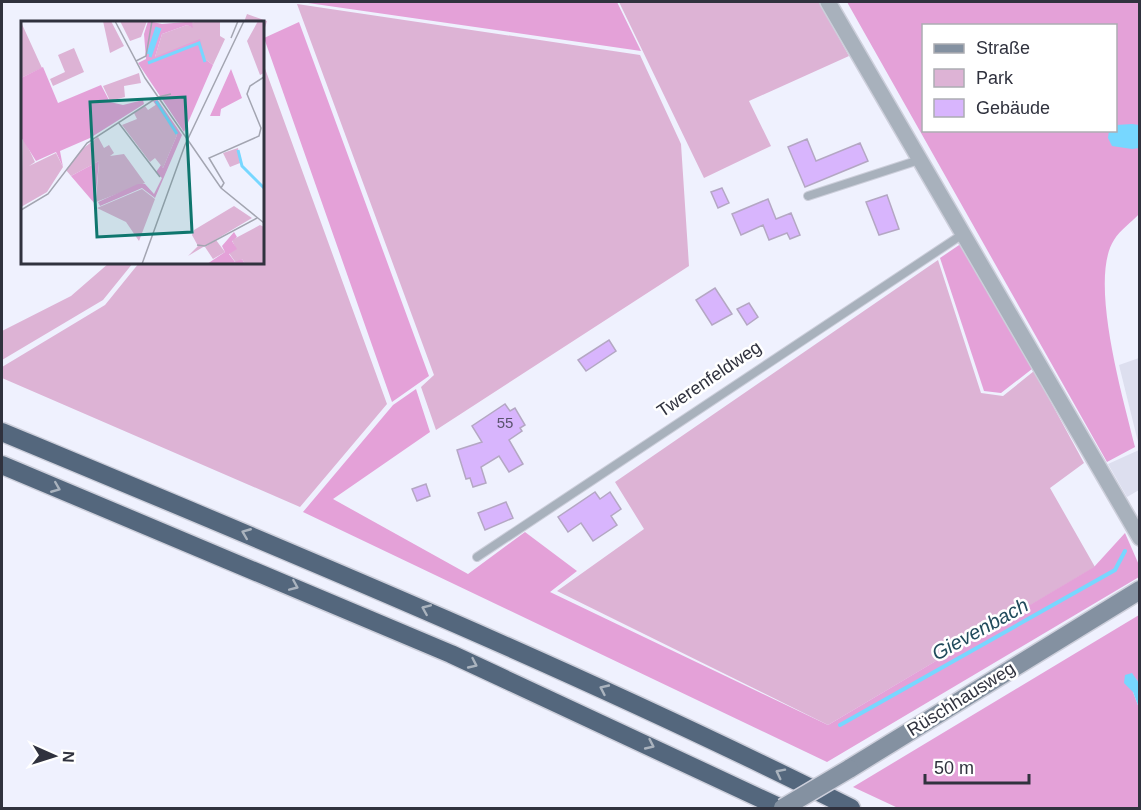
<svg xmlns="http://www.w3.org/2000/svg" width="1141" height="810" font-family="Helvetica,sans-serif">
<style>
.built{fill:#dddfef}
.green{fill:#ddb3d5}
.forest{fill:#e4a1d8;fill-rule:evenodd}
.water{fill:#77d7ff}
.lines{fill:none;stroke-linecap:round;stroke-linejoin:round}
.stream{stroke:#77d7ff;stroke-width:4}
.building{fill:#d8b5fd;stroke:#b4a7c3;stroke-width:1.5}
.service-casing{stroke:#cdcfdb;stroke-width:10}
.minor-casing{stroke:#cdcfdb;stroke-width:18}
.secondary-casing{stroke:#cdcfdb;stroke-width:21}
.motorway-casing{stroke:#cdcfdb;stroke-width:21}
.service{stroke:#a8b1bc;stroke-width:8}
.minor{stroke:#a8b1bc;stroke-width:15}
.secondary{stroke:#8491a1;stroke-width:18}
.motorway{stroke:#54677d;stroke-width:18}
.secondary-bridge-casing{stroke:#cdcfdb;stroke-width:21;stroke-linecap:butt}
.secondary-bridge{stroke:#8491a1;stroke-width:18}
.oneway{stroke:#aab3be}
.labels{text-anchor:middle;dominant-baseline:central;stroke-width:5;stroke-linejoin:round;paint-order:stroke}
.number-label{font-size:15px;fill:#5a536e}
.street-label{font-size:18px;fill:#30323e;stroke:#fff}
.water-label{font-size:20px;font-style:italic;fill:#214b5c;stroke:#fff}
.inset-river{fill:none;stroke:#77d7ff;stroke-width:3}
.inset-road{fill:none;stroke:#a3a5b1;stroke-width:1.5}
.view{fill:#0f766e;fill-opacity:0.15;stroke:#0f766e;stroke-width:3}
.inset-edge{fill:none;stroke:#30323e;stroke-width:3}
</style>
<rect width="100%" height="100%" fill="#eff1fe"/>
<path class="built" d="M1139 358H1140L1139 446 1119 365Z
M1139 450V490L1127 497 1108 464Z"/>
<path class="green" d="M619 2H819L849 56 749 101 771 146 704 178Z
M297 4 640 55 681 144 689 266 436 430 421 387 434 375Z
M247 14 267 21 263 34 262 22H244Z
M263 63 387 404 300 507 2 378V367L105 305 139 263 262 262Z
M938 260 981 393 1003 396 1034 371 1084 463 1050 488 1095 567 828 725 557 591 644 529 615 482Z
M109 263H133L103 300 2 360V331L71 296Z"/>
<path class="forest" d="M301 2H617L641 51Z
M847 2H1139V214C1132 222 1120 230 1114 240 1088 280 1124 401 1135 447L1107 462ZM924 26H1116V130H924Z
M299 22 429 376 392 402 264 38Z
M965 241 1032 369 1001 393 984 391 940 258Z
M416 389 430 432 333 499 468 574 525 532 577 571 550 592 828 725 1094 567 1125 533 1139 565V577L827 762 303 512 393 405Z
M1139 615V683L1131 673 1133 692 1139 708V808H898L853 787Z"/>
<path class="water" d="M1132 124 1139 125V148L1132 149 1112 146 1108 138 1109 131 1116 130V125Z
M1132 673 1139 683V708L1133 692 1124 683 1125 675Z"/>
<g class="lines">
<path class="stream" d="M840 725 1115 570 1125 551"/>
</g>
<path class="building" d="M807 139 816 161 860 143 868 161 805 187 788 147Z
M722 188 729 203 718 208 711 192Z
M887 195 899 229 879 235 866 202Z
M768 199 776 219 791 213 800 235 790 239 787 233 769 240 763 225 741 235 732 214Z
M715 288 732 314 712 325 696 300Z
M749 303 758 317 747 325 737 309Z
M609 340 616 351 586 371 578 360Z
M505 404 510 411 515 408 525 425 520 428 522 431 509 440 523 464 509 472 499 456 481 467 486 483 473 487 470 478 466 479 457 450 482 442 472 426Z
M426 484 430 496 417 501 412 489Z
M595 492 600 499 610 492 621 509 611 516 617 525 593 541 581 523 568 532 558 517Z
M506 502 513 518 485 530 478 513Z"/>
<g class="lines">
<defs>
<path id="service" d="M808 196 919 160
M477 557 963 234"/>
<path id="minor" d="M828 2 1140 538"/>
<path id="secondary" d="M849 769 1140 590"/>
<path id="motorway" d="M2 432C288 551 574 669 851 808
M2 465 451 654 781 808"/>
</defs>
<use href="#service" class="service-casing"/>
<use href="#minor" class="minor-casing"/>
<use href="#secondary" class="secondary-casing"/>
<use href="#motorway" class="motorway-casing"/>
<use href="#service" class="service"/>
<use href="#minor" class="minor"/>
<use href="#secondary" class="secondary"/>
<use href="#motorway" class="motorway"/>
<defs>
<path id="secondary-bridge" d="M783 808 849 769"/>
</defs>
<use href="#secondary-bridge" class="secondary-bridge-casing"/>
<use href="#secondary-bridge" class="secondary-bridge"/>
</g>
<defs><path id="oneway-chevron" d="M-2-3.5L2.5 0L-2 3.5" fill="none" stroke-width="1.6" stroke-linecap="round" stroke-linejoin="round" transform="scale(1.5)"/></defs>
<g class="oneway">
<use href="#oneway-chevron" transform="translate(56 488) rotate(22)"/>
<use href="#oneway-chevron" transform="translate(246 533) rotate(-158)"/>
<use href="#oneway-chevron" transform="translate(294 586) rotate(23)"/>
<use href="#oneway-chevron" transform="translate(426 609) rotate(-157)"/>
<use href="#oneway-chevron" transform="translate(473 664) rotate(25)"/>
<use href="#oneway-chevron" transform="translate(604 689) rotate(-155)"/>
<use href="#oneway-chevron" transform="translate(650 745) rotate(25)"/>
<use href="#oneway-chevron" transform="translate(780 773) rotate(-153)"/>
</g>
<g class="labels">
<g class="number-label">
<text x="505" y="422">55</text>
</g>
<g class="street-label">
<text transform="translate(709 379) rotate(-34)">Twerenfeldweg</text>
<text transform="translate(961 699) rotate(-32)">Rüschhausweg</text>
</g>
<g class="water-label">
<text transform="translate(980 629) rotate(-29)">Gievenbach</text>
</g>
</g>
<g transform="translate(21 21)">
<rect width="243" height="243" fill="#eff1fe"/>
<path d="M82 0H90L103 25 89 32ZM99 0H126L120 16 109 20ZM176 0H199V15L204 18 192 44 184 38 134 36 141 13 166 4 171 6V2ZM237 0H243V52L239 54 226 20ZM0 1 21 47 0 57ZM53 27 63 51 32 65 29 58 44 51 37 34ZM118 52 120 62 103 65 104 76 89 80 82 65ZM136 83 156 114 142 147 134 137 129 141 101 104 116 98 113 92 124 85 127 89ZM2 116 14 141 8 145 35 132 42 146 26 171 0 186ZM77 116 83 127 88 124 93 132 89 135 103 133 124 162 75 181 78 140 50 155 45 149 60 129ZM217 127 219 142 209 146 202 132ZM121 168 134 178 118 220 105 201 76 187ZM213 185 231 197 167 235 177 225 171 214 173 209ZM239 204 243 206V243H224L221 238 215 242 208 232 215 228 211 219ZM195 219 204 231 192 238 184 226Z" fill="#ddb3d5"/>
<path d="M127 0 141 3 176 0 171 2 172 7 166 4 141 13 134 36 179 18 184 38 192 44 163 111 117 42 125 38 123 13ZM22 46 37 82 80 64 89 81 102 84 122 79 123 83 69 117 39 130 42 146 35 131 15 140 0 116V57ZM210 48 221 77 200 88 199 95H189ZM136 78 161 114 134 177 121 167 79 185 77 181 117 163H124L133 173 141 157 135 151 140 144 142 147 156 114 132 80ZM78 140 74 183 50 155ZM213 211 216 216 211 220 216 228 208 233 214 241 221 238 224 243H186L204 231 201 225Z" fill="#e4a1d8"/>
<path class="inset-river" d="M127 33 136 6M129 36 139 7M127 42 178 22 184 41M135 80 156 113M217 129 221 145 243 167"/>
<path class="inset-road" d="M94 0 124 57 200 167 243 202M210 17 217 0M115 40 125 35 131 0M97 101 139 156M200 167 203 162 188 137 238 115 240 107 226 73 229 65 243 56M0 189 27 173 66 122 137 76 150 73M176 224 184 225 236 197M121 243 164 124 223 0"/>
<path class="view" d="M164 76 171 211 76 216 69 81Z"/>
<rect width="243" height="243" class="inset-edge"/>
</g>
<rect width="1141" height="810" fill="none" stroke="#30323e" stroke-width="6"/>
<rect x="922" y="24" width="195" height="108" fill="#ffffff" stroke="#acadb2" stroke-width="1.5"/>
<rect x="934" y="44" width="30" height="9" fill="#8491a1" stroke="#acadb2" stroke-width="1.5"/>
<text x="976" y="54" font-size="18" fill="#30323e">Straße</text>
<rect x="934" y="69" width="30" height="18" fill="#ddb3d5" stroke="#acadb2" stroke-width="1.5"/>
<text x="976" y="84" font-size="18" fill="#30323e">Park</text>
<rect x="934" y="99" width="30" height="18" fill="#d8b5fd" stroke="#acadb2" stroke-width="1.5"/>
<text x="976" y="114" font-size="18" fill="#30323e">Gebäude</text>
<g transform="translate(54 756) rotate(93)" stroke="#ffffff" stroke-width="4.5" paint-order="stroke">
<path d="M0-4.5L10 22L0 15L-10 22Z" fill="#30323e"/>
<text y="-9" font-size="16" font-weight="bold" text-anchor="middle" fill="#30323e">N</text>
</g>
<path d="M925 774v9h104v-9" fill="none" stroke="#30323e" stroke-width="3"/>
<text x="934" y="774" font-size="18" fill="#30323e" stroke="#ffffff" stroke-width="4.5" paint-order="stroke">50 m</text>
</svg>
